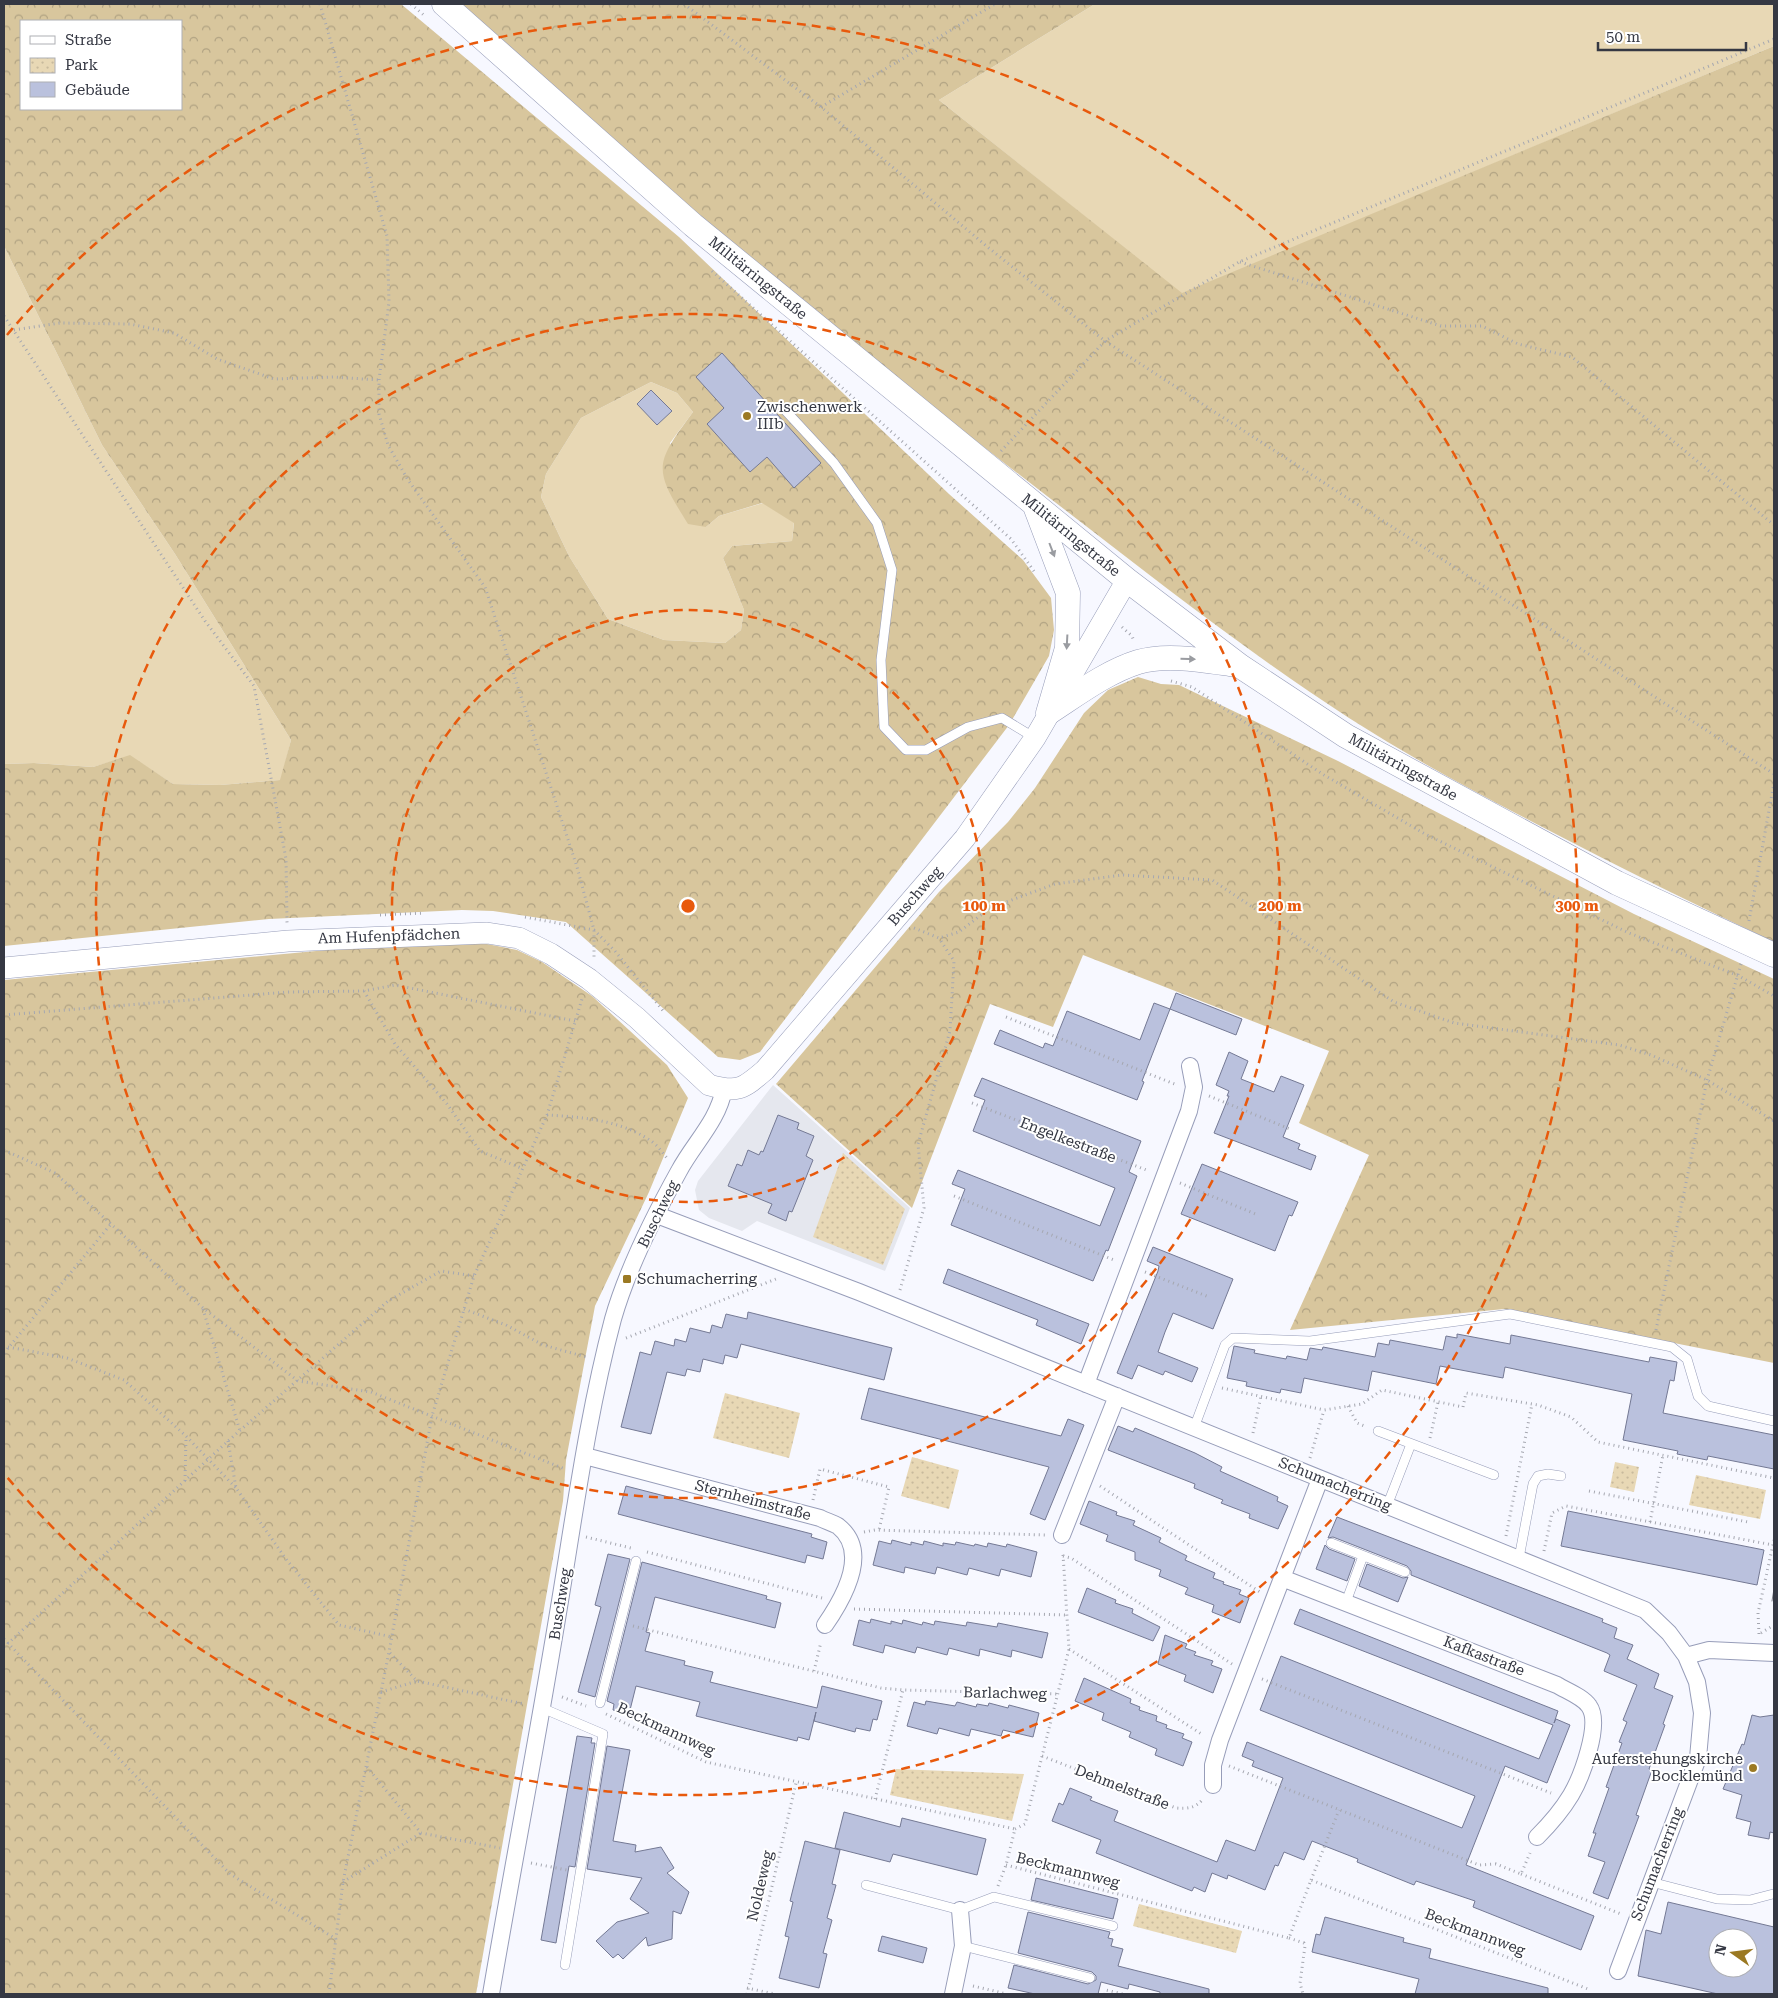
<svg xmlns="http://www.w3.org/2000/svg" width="1778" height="1998" font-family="'Roboto Serif',serif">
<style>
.built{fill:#e5e7ee}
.grass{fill:#e8d8b5}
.forest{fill:url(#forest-crowns);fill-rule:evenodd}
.park{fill:url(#park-dots)}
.building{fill:#bac1dd;stroke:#747994;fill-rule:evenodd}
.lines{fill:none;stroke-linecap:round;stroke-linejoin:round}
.service-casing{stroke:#979db9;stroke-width:10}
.minor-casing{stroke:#979db9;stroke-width:18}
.tertiary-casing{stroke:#979db9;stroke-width:22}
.secondary-casing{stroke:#979db9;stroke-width:25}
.path{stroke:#a5a7b0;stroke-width:3;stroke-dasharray:1 4;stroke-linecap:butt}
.service{stroke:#fff;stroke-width:9}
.minor{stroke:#fff;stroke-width:16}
.tertiary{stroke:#fff;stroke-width:21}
.secondary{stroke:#fff;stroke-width:24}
.tram{stroke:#83858e;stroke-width:1}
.oneway{fill:#9a9ca1}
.ring{fill:none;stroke:#e8590c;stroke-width:2.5;stroke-dasharray:9 6}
.poi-dot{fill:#9b7923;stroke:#fff;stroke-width:2}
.labels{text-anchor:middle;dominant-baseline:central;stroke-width:4;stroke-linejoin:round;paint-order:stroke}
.street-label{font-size:15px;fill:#353843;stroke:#fff}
.poi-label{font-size:15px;fill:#353843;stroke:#fff;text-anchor:start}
.centre{fill:#e8590c;stroke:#fff;stroke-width:2.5}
.ring-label{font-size:15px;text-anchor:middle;font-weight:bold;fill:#e8590c;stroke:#fff;stroke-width:4;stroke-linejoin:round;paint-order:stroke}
</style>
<defs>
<pattern id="forest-crowns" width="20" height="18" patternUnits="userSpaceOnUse" patternTransform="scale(1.25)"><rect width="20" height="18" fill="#d8c69d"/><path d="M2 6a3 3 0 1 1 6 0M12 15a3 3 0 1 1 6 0" fill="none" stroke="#b0a282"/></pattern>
<pattern id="park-dots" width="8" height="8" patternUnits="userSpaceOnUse" patternTransform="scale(1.25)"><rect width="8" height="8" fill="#e8d8b5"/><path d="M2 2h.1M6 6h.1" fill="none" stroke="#c8ba9d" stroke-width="1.8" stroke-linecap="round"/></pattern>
</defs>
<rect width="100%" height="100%" fill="#f7f8ff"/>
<path class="built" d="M773 1085 910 1208 885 1271 757 1221 742 1231 709 1218 699 1210 695 1190 698 1181Z"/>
<path class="grass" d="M1095 4H1774V46L1182 294 939 100Z
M4 237V246L102 445 175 554 291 740 281 780 220 785 173 784 130 756 93 767 34 763 4 764Z
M651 382 677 393 693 412 670 443 706 527 719 516 763 503 794 522 792 541 732 546 723 558 744 610 741 630 725 643 664 640 608 619 569 556 541 497 546 474 581 418Z"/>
<path class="forest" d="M4 4H401L679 237 949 494 1023 560 1051 598 1054 630 1049 656 1009 725 760 1052 740 1060 718 1057 566 922 493 911 462 910 269 919 4 946V764L34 763 93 767 130 755 173 784 220 785 280 780 291 740 175 554 102 445 4 246ZM21 21H181V109H21ZM651 382 677 393 693 412C654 465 653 468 688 524L706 527 719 516 762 503 794 523 792 541 732 546 723 558 744 610 741 630 725 643 664 640 608 619 569 556 541 497 546 474 581 418Z
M461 4H1095L939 100 1182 293 1774 46V942C1698 906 1623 869 1548 830 1480 795 1413 759 1349 718 1244 650 1146 572 1047 496 845 341 647 178 461 4Z
M1138 677 1161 684 1179 685 1338 761 1634 914 1774 979V1363L1504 1309 1290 1330 1369 1155 1299 1123 1329 1051 1083 955 1053 1027 990 1004 912 1208 776 1084 939 892 1008 822 1035 788 1084 713 1108 690Z
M468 943 487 944 517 950 542 962 592 996 667 1065 688 1098 649 1192 595 1306 566 1460 563 1501 476 1994H4V980L381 945Z"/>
<path class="park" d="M843 1153 905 1209 883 1265 813 1237Z
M725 1393 800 1413 789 1458 713 1438Z
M912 1457 959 1470 949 1509 901 1496Z
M1615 1462 1639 1467 1634 1492 1610 1487Z
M1696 1475 1766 1490 1760 1519 1689 1505Z
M896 1769 1024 1774 1012 1821 890 1795Z
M1139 1904 1242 1931 1236 1953 1133 1926Z"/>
<path class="building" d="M722 353 821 463 794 488 767 457 750 472 707 424 724 408 696 377Z
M651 390 672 411 657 425 637 404Z
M1176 993 1242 1019 1236 1035 1170 1009 1142 1081 1144 1082 1137 1100 994 1044 1000 1030 1043 1048 1045 1043 1053 1046 1067 1011 1140 1040 1154 1003 1170 1009Z
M1229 1052 1248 1061 1241 1079 1274 1092 1281 1076 1304 1085 1283 1137 1300 1144 1298 1149 1316 1156 1311 1170 1214 1133 1229 1096H1227L1229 1091 1216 1085Z
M982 1078 1141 1141 1129 1172 1137 1176 1108 1251 1106 1250 1093 1281 951 1225 965 1189 952 1184 958 1170 1100 1226 1115 1188 973 1131 985 1100 974 1096Z
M778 1115 799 1123 797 1129 814 1136 806 1156 813 1160 792 1212 789 1211 786 1221 768 1213 772 1204 728 1186 737 1164 742 1166 748 1150 759 1155 761 1151 763 1152Z
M1202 1164 1298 1202 1292 1216 1289 1215 1275 1251 1181 1214Z
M1153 1247 1233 1279 1213 1329 1173 1313 1165 1332 1158 1352 1198 1368 1192 1382 1165 1371 1163 1375 1138 1365 1132 1379 1117 1373 1158 1271 1159 1266 1147 1261Z
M948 1269 1089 1324 1081 1344 1036 1325 1038 1320 943 1283Z
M748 1312 892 1348 884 1380 741 1344 737 1358 725 1355 723 1364 703 1359 700 1372 687 1369 685 1376 667 1372 651 1434 621 1427 640 1352 651 1355 655 1341 674 1346 675 1339 686 1342 690 1328 710 1333 712 1325 722 1328 726 1314 747 1319Z
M1457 1334 1510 1344 1511 1335 1649 1362 1650 1357 1677 1362 1674 1381 1670 1380 1663 1413 1774 1435V1469L1708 1456 1707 1460 1677 1454 1678 1451 1623 1440 1632 1394 1505 1367 1503 1378 1440 1366 1436 1384 1372 1371 1368 1391 1304 1378 1301 1393 1281 1389 1280 1393 1246 1386 1247 1382 1227 1378 1234 1346 1255 1350 1254 1353 1286 1359 1287 1356 1307 1360 1310 1348 1322 1350 1323 1347 1375 1357 1378 1343 1389 1345 1390 1340 1443 1350 1446 1336 1457 1338Z
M869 1388 1061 1436 1068 1419 1084 1425 1045 1520 1030 1514 1049 1467 861 1419Z
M1118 1426 1133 1432 1135 1428 1195 1453 1222 1467 1220 1471 1278 1497 1277 1501 1288 1506 1278 1529 1249 1518 1250 1514 1221 1503 1223 1500 1194 1488 1195 1484 1108 1450Z
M626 1486 812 1534 811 1537 827 1542 823 1559 807 1555 805 1563 618 1514Z
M1089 1501 1117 1512 1116 1515 1135 1521 1133 1525 1161 1538 1159 1542 1187 1556 1185 1560 1215 1573 1213 1578 1224 1582 1223 1584 1241 1590 1239 1594 1249 1598 1240 1623 1212 1612 1214 1605 1185 1594 1188 1588 1159 1576 1161 1570 1135 1560V1552L1106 1541 1108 1535 1080 1524Z
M1568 1511 1764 1550 1757 1585 1561 1546Z
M1337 1517 1603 1619 1602 1622 1617 1628 1614 1638 1633 1645 1627 1659 1659 1674 1654 1688 1673 1696 1663 1724 1665 1725 1649 1769 1652 1770 1636 1815 1639 1816 1608 1899 1593 1893 1605 1862 1588 1856 1596 1833H1593L1609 1788 1606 1787 1622 1743 1619 1742 1627 1722 1623 1720 1637 1685 1604 1671 1610 1655 1607 1653 1411 1575V1571L1407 1566 1333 1537 1328 1538Z
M892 1540 911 1545V1542L923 1545 924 1541 943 1546V1543L955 1545 956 1542 974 1546 975 1544 987 1547 988 1543 1006 1547 1007 1544 1037 1552 1031 1577 1001 1569 999 1576 969 1568 967 1575 937 1567 935 1574 905 1567 904 1573 873 1565 879 1541 891 1544Z
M1325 1545 1329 1549 1355 1559 1347 1581 1316 1569Z
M608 1554 630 1559 595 1697 578 1692 601 1607 595 1605Z
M642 1562 767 1596 766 1599 781 1603 775 1628 655 1597 646 1632 650 1633 645 1651 685 1661 684 1665 713 1672 710 1682 817 1708 822 1686 882 1701 877 1720 873 1719 870 1731 856 1728 855 1732 814 1721 816 1712 809 1740 798 1737 797 1741 696 1716 700 1702 636 1686 629 1714 613 1710 614 1704 607 1701Z
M1367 1564 1403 1578 1408 1577 1398 1602 1359 1586Z
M1087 1588 1116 1600 1115 1603 1133 1609 1132 1613 1160 1627 1153 1641 1078 1612Z
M1300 1609 1558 1711 1554 1723 1556 1719 1570 1725 1547 1783 1505 1766 1466 1865 1594 1916 1581 1950 1473 1907 1475 1901 1416 1881 1414 1885 1357 1862 1358 1859 1312 1841 1304 1860 1284 1852 1278 1866 1275 1865 1265 1890 1228 1875 1227 1879 1212 1873 1205 1892 1194 1887 1192 1891 1096 1853 1101 1840 1052 1821 1059 1803 1063 1805 1070 1788 1092 1797 1090 1800 1118 1811 1114 1821 1217 1862 1226 1840 1255 1851 1283 1778 1252 1766 1254 1761 1242 1756 1247 1742 1462 1828 1475 1796 1260 1710 1281 1656 1539 1759 1553 1725 1294 1624Z
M871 1619 891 1624V1621L902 1624 903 1620 922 1625 923 1622 934 1625 935 1621 966 1626 967 1622 997 1627 998 1623 1048 1633 1042 1658 1012 1650 1011 1657 980 1649 979 1656 949 1648 947 1655 917 1647 915 1653 885 1645 883 1653 853 1645 859 1620 870 1623Z
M1165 1635 1187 1644 1185 1648 1196 1652 1194 1655 1213 1661 1211 1665 1222 1669 1213 1693 1184 1681 1186 1675 1158 1664Z
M1084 1678 1131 1699 1130 1703 1140 1707 1139 1710 1157 1716 1156 1721 1167 1725 1166 1728 1184 1734 1182 1738 1192 1742 1183 1766 1155 1755 1157 1749 1129 1737 1131 1732 1102 1720 1104 1713 1075 1701Z
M926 1701 955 1706 957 1702 976 1707 977 1704 988 1706 989 1703 1008 1708 1009 1705 1039 1713 1033 1737 1003 1730 1001 1736 971 1729 969 1736 939 1728 937 1734 907 1726 914 1702 925 1705Z
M1752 1715 1760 1717 1774 1715V1833L1770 1832 1769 1839 1748 1835 1751 1822 1736 1818 1742 1795 1723 1789 1742 1744 1744 1745Z
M577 1736 592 1738 591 1743H595L575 1867 569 1866 556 1943 541 1940Z
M607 1746 630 1750 613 1841 636 1845 635 1852 661 1847 674 1868 667 1873 689 1892 681 1914 673 1911 672 1939 648 1946 646 1937 623 1959 618 1954 613 1958 596 1941 617 1922 649 1913 630 1899 642 1878 587 1869Z
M844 1812 900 1827 902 1818 986 1839 977 1875 893 1854 890 1862 835 1848Z
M805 1841 840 1850 832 1884 836 1885 827 1918 832 1920 823 1953 827 1954 819 1988 779 1978 789 1937 785 1936 793 1902 790 1901Z
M1036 1878 1118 1899 1113 1919 1031 1900Z
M1668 1902 1774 1927V1994H1718L1638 1976 1646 1930 1661 1934ZM1718 1938H1748V1968H1718Z
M1028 1912 1110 1932 1108 1938 1113 1939 1111 1946 1123 1949 1118 1966 1209 1989V1994H1160V1992L1129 1984 1128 1989 1101 1982 1098 1994H1035L1008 1988 1014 1965 1088 1984 1096 1980V1976L1092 1972 1018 1953Z
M1325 1917 1404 1938 1403 1942 1431 1949 1429 1958 1548 1988V1994H1415L1419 1979 1312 1952 1316 1934 1320 1935Z
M882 1936 927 1948 923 1963 878 1951Z"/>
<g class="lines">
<defs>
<path id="service" d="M784 409 834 463 877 523 892 570 881 660 884 727 906 750H926L968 727 1002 718 1035 738
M1194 1428 1225 1345 1233 1338 1310 1341 1510 1314 1672 1347 1687 1359 1698 1396 1708 1406 1774 1421
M1378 1431 1494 1475
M1387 1506 1411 1444
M1331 1543 1405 1572
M1519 1558 1533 1484 1538 1476 1548 1474 1561 1476
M1346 1602 1363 1556
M600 1703 636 1561
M542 1708 603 1734 565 1965
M1651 1882 1717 1899 1750 1900 1773 1894
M866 1885 960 1910 994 1897 1113 1926
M963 1946 1090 1978"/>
<path id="minor" d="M657 1215 859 1292 1645 1610 1669 1633 1686 1656 1697 1682 1702 1713 1698 1758 1618 1971
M1086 1384 1189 1111 1194 1087 1190 1066
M585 1456 820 1518C826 1521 833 1523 838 1526 871 1552 843 1599 825 1625
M1062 1535 1117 1396
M1282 1578 1557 1685C1567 1691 1583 1697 1589 1706 1602 1724 1581 1778 1571 1795 1562 1810 1550 1824 1537 1837
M1686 1656 1709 1650 1774 1653
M1213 1785V1765L1220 1740 1320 1479
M491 1994C513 1865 538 1736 559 1607 575 1511 588 1413 613 1319 627 1270 654 1216 679 1171 694 1143 718 1121 724 1089
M953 1994 963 1946 960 1910"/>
<path id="tertiary" d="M4 968 288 941 487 933 519 938 551 954 589 979 637 1018 709 1085C738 1093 743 1089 765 1070L965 838 1035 738 1127 580"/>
<path id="secondary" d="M444 4 693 225 1127 580 1240 666 1346 736 1617 883 1774 955
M1035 506 1068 593 1067 648 1048 713
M1048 713C1076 695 1106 672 1138 662 1167 653 1207 661 1237 665"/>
</defs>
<use href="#service" class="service-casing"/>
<use href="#minor" class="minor-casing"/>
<use href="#tertiary" class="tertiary-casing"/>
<use href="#secondary" class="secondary-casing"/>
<path class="path" d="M320 4 387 236 389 302 379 380V414L388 445 408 480 485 587 577 867 594 930V959
M411 4 426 17
M684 4 821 107 990 249 1105 341 1774 774
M821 107 995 4
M1240 262 1441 326H1482L1518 344 1572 357 1774 525
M712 271 1011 539 1036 574
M4 316 205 621 254 686 286 859 287 923
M14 330 60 323 130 324 174 333 217 359 274 379 333 377 379 380
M1001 451 1105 341 1239 262 1774 39
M1122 627 1132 636 1134 641
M1171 681 1192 687 1324 775 1425 834 1629 933 1739 976 1774 996
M380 915 424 913
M525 917 594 930 615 951 664 1012
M1749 921 1774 783
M914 928 939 938 959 932 990 908 1055 884 1122 875 1212 880 1394 1002 1454 1023 1619 1045 1651 1055 1707 1080 1774 1121
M364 991 395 1044 447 1104 480 1151 521 1168
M4 1015 288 992 364 991 395 985 575 1021
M1006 1017 1177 1085
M1209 1096 1290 1129
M972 1103 1149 1171
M547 1115C581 1117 621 1120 651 1141 657 1145 662 1152 667 1158
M4 1150 55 1173 203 1308 298 1381 371 1392 565 1469
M1180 1183 1258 1215
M954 1196 1114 1260
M1145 1272 1209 1297
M900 1290 924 1208 918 1144 950 1031 954 961 939 938
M203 1309 240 1431
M464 1309 506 1325 543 1345 586 1357
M1656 1330 1707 1080 1741 964
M626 1338 776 1279
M8 1347 67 1358 124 1380 186 1436 236 1488
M4 1353 111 1224
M1222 1388 1324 1410 1362 1404 1382 1390 1463 1407 1466 1393 1538 1405 1571 1417 1598 1442 1774 1478
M1348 1406 1357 1423 1367 1427
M1253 1433 1261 1396
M1430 1438 1438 1402
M228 1441 236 1488 286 1559 339 1625 392 1637
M1310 1458 1324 1410
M185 1481 186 1437
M1100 1486 1260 1592
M1589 1491 1748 1522
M813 1500 820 1469 889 1487 879 1530
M1650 1522 1663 1455
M864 1532 875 1530 1045 1535
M1506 1536 1532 1404
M586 1537 631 1548
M1544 1551 1552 1513 1566 1506 1773 1545
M647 1552 822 1598
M1063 1556 1071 1558 1232 1664
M854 1609 1067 1615
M633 1626 881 1688 903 1690 1057 1694
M1761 1633 1774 1625
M1759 1634 1758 1613 1774 1540
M4 1639 230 1874 336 1939
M4 1647 228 1441 388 1301 441 1271 474 1276
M1069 1649 1203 1735
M390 1653 417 1681 524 1704
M814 1671 821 1642
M1262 1679 1551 1793
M381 1692 417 1681
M562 1697 586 1706
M606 1714 706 1762 1015 1829
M1042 1756 1176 1808C1187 1809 1196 1808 1203 1799
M1229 1766 1479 1865 1496 1864 1521 1874 1530 1853
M367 1767 421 1833 500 1848
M875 1799 903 1690
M1015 1829 1025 1824 1069 1649 1063 1554
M531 1863 567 1870
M1006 1865 1289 1938 1311 1880 1588 1989
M1521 1874 1621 1914
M1311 1880 1339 1810
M343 1882 421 1833
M998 1886 1006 1865 1015 1829
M1289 1938 1304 1943 1305 1946 1300 1983 1303 1994
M973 1986 1007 1994
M747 1988 775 1994
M329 1994 343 1882 389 1652 432 1416 474 1276 547 1115 582 999
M747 1994 796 1783
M1105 1994 1106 1990 1123 1994"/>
<use href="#service" class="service"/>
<use href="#minor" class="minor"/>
<use href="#tertiary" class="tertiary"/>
<use href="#secondary" class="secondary"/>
<path class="tram" d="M1772 1601 1774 1589"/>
</g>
<defs><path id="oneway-solid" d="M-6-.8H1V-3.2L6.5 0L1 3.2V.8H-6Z" transform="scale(1.25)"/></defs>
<g class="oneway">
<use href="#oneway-solid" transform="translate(1052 550) rotate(69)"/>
<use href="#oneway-solid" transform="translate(1067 642) rotate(93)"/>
<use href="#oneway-solid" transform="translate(1188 659) rotate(2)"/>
</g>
<g class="ring">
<circle cx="688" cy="906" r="296"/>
<circle cx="688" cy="906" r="592"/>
<path d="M7 335A889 889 0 1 1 7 1477"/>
</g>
<g class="poi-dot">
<circle cx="747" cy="416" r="5"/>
<rect x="622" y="1274" width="10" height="10" rx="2.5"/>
<circle cx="1753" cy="1768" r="5"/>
</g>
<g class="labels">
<g class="street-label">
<text transform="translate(758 278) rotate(39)">Militärringstraße</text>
<text transform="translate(1071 535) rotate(39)">Militärringstraße</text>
<text transform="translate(1403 767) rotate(29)">Militärringstraße</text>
<text transform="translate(915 896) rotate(-49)">Buschweg</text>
<text transform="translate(389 936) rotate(-2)">Am Hufenpfädchen</text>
<text transform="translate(1068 1140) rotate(21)">Engelkestraße</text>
<text transform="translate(658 1214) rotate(-64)">Buschweg</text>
<text transform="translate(1335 1484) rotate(22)">Schumacherring</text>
<text transform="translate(753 1500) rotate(15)">Sternheimstraße</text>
<text transform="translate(560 1604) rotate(-81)">Buschweg</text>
<text transform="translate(1484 1656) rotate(21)">Kafkastraße</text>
<text transform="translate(1005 1693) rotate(1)">Barlachweg</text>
<text transform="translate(666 1729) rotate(25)">Beckmannweg</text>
<text transform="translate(1122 1787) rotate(21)">Dehmelstraße</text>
<text transform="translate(1657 1864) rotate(-69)">Schumacherring</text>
<text transform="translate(1068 1870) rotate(14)">Beckmannweg</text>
<text transform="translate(760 1886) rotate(-77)">Noldeweg</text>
<text transform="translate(1475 1932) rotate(21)">Beckmannweg</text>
</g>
<g class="poi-label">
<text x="757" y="407">Zwischenwerk<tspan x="757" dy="17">IIIb</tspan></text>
<text x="637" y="1279">Schumacherring</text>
<text x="1743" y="1759" text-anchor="end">Auferstehungskirche<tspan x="1743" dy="17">Bocklemünd</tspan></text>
</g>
</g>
<circle cx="688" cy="906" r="8" class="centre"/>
<g class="ring-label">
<text x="984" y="911">100 m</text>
<text x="1280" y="911">200 m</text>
<text x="1577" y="911">300 m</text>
</g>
<rect width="1778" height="1998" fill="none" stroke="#353843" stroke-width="10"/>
<rect x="20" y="20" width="162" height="90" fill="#ffffff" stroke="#aeafb4"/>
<rect x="30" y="36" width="25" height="8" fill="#ffffff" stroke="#aeafb4"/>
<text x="65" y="45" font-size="15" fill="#353843">Straße</text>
<rect x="30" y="58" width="25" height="15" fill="url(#park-dots)" stroke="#aeafb4"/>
<text x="65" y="70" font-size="15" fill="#353843">Park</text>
<rect x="30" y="82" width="25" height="15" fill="#bac1dd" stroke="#aeafb4"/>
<text x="65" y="95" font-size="15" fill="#353843">Gebäude</text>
<g transform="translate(1733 1953) rotate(284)"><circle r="24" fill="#ffffff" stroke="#aeafb4"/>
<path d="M0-4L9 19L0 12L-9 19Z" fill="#9b7923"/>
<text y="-8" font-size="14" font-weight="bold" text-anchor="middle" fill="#353843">N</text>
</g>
<path d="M1598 42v8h148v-8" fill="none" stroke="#353843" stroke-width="2.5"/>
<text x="1606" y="42" font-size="15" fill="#353843" stroke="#ffffff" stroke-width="4" paint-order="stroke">50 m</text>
</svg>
